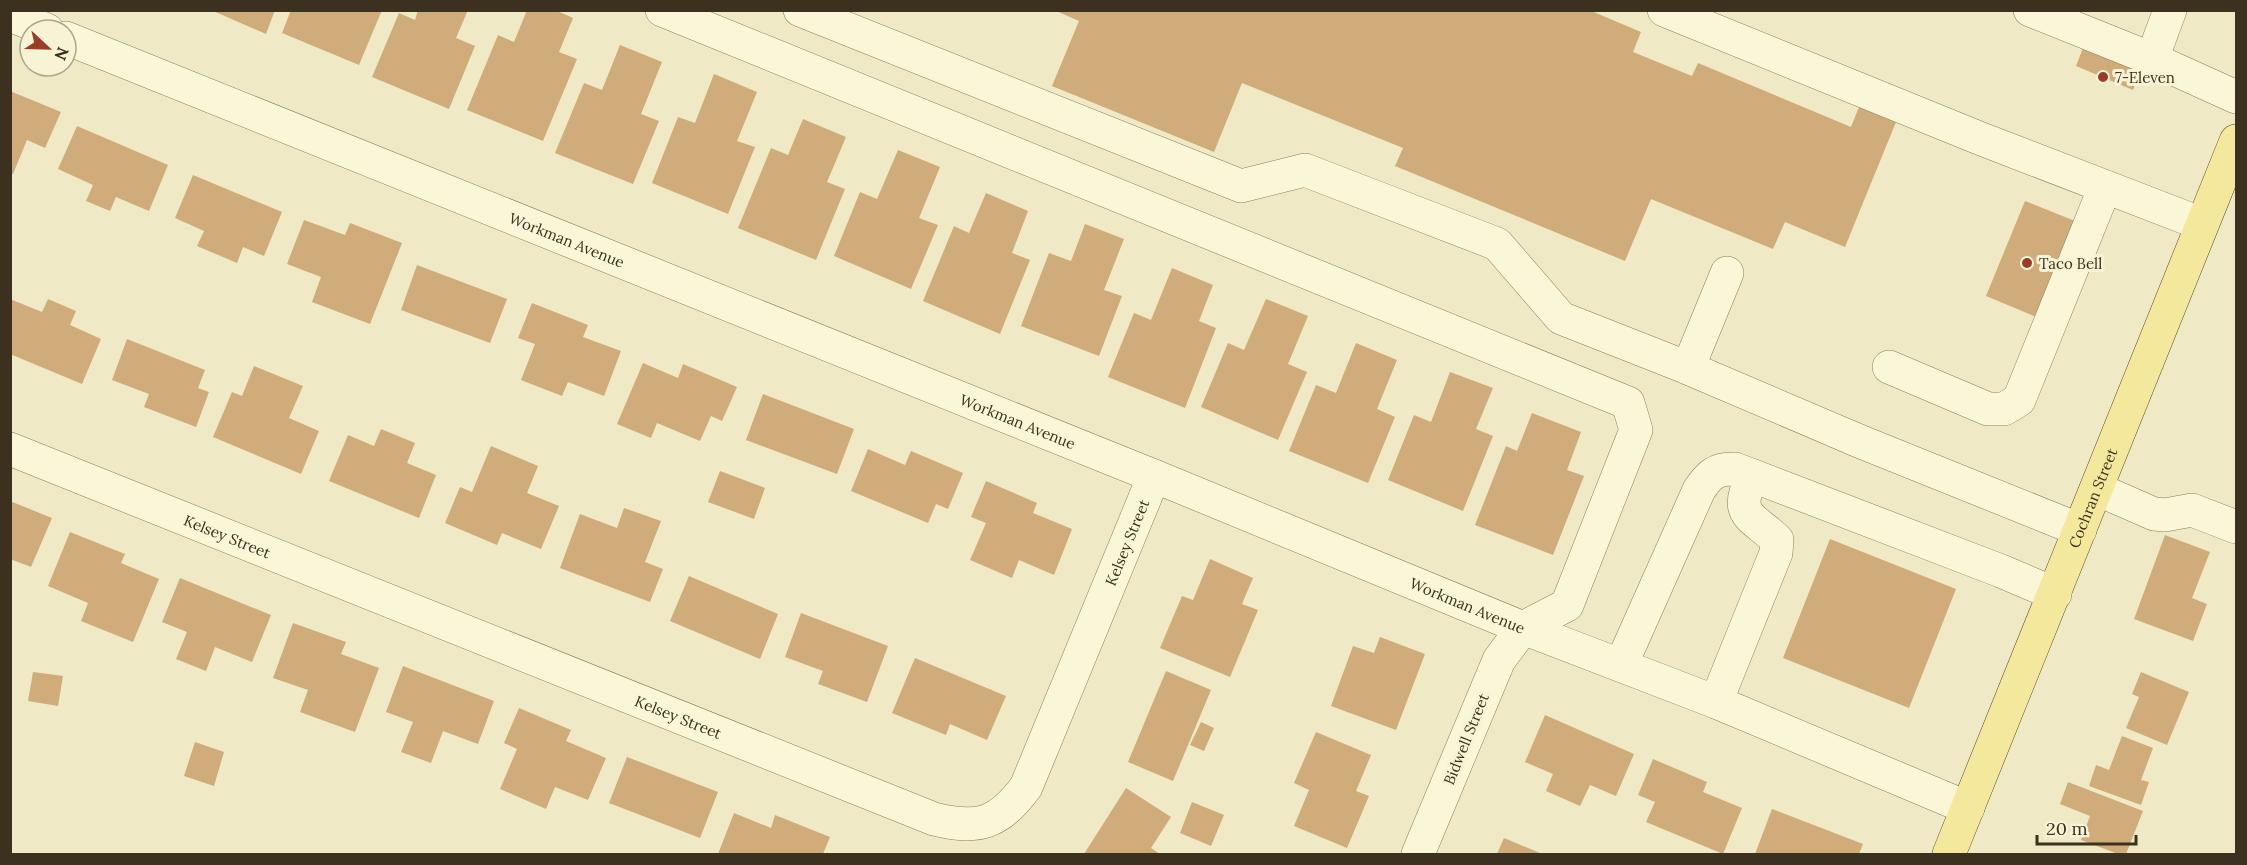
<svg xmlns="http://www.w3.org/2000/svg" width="2247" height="865" font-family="Lora,serif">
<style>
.building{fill:#cfac7a}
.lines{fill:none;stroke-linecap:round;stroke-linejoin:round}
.minor-casing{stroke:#8b7d5a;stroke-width:34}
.major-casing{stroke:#594a2e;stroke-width:34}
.minor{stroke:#faf6d8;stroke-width:33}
.major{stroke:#f3e89c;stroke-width:33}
.poi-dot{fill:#9c3c28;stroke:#f7f3d5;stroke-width:2}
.labels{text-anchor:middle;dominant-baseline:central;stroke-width:6;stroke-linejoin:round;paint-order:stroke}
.poi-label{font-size:15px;fill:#3b311e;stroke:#f7f3d5;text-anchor:start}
.street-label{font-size:15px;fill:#3b311e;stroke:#f7f3d5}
</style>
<rect width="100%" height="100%" fill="#efeac5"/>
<path class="building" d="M211 10H275L266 34Z
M291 10H382L359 65 282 33Z
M418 10H468L456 38 475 46 449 109 372 77 399 13 415 20Z
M527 10H555L573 18 559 52 577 59 543 141 467 110 498 35 514 42Z
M1054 10H1589L1641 32 1633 52 1692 76 1698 63 1851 127 1859 107 1896 122 1845 247 1785 222 1773 249 1651 199 1625 261 1395 166 1403 148 1242 83 1214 152 1052 86 1079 21Z
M2086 40 2144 65 2133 90 2076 66Z
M620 45 662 62 641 114 659 121 633 184 555 153 584 83 602 90Z
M714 74 757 92 737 141 755 147 728 214 652 183 678 117 695 123Z
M10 91 61 112 45 148 27 140 13 174 10 173Z
M803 119 846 137 827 182 845 189 816 260 738 228 771 148 788 155Z
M77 126 168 165 149 211 116 197 110 211 86 201 93 185 58 169Z
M898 150 940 167 919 218 938 225 911 289 834 256 860 192 877 199Z
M193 175 282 212 264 256 243 247 237 263 197 246 204 231 175 218Z
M986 193 1028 211 1012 253 1030 260 1000 334 923 301 954 226 969 233Z
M2025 201 2080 223 2041 319 1986 296Z
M304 220 345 235 350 223 402 243 370 324 312 302 321 277 287 264Z
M1085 224 1124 239 1104 290 1122 296 1099 356 1021 326 1049 253 1071 261Z
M417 265 507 299 490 343 401 310Z
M1172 268 1213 285 1199 321 1216 328 1185 408 1108 377 1134 313 1151 320Z
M10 299 42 312 48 299 76 311 70 325 101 339 82 384 10 354Z
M1266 299 1308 316 1288 364 1307 372 1278 440 1201 407 1228 343 1244 350Z
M532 303 588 325 583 337 621 351 604 396 568 382 562 396 521 380 535 344 518 338Z
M127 339 205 370 198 388 209 392 196 427 144 407 149 394 112 380Z
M1356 343 1397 360 1377 409 1395 417 1368 483 1289 451 1316 385 1336 393Z
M643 363 678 378 683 364 737 387 722 421 711 416 700 441 657 423 651 438 617 424Z
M254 366 303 386 289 418 319 431 301 474 213 437 232 392 242 396Z
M1450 372 1493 388 1476 429 1493 436 1463 511 1388 480 1414 415 1431 422Z
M763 394 854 429 837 474 746 440Z
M1532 413 1581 432 1567 470 1584 476 1553 555 1475 525 1506 446 1517 451Z
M381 429 415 443 407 463 436 475 419 518 329 481 348 435 374 446Z
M491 446 538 466 527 493 559 506 541 549 502 533 497 545 445 523 460 487 472 492Z
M868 449 905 465 911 451 963 473 948 509 936 504 928 523 851 491Z
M720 471 765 488 754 519 708 502Z
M986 481 1037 503 1033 513 1072 529 1054 575 1019 560 1012 578 970 560 986 523 971 517Z
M10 501 52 518 31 567 10 559Z
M624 508 661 521 645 562 663 569 650 602 560 568 580 514 617 528Z
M70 532 125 554 121 563 159 579 133 642 81 621 88 603 48 586Z
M2165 535 2210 552 2192 598 2207 604 2193 641 2134 619Z
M1830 539 1956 589 1909 708 1783 658Z
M1210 559 1253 578 1242 604 1258 610 1230 677 1160 648 1182 596 1193 600Z
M689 576 778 614 760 659 670 621Z
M180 578 271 615 252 662 215 647 206 671 176 659 187 632 162 622Z
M801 613 888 646 867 702 818 684 823 671 785 657Z
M293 623 346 642 341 654 379 668 355 732 300 712 308 690 273 678Z
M1380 637 1425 654 1396 730 1331 706 1353 646 1374 653Z
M915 658 1006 696 987 740 950 724 946 735 892 713Z
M403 666 494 701 478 744 443 731 431 763 401 752 413 722 386 712Z
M1166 671 1211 690 1173 781 1128 762Z
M33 672 63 676 58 706 28 701Z
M2141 672 2189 692 2167 745 2126 728 2139 697 2132 694Z
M519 708 571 730 566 741 606 758 588 800 555 787 546 809 500 789 517 749 504 743Z
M1545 715 1634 754 1616 796 1590 785 1580 806 1546 791 1553 774 1525 762Z
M1201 722 1214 728 1204 751 1190 745Z
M1316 732 1371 755 1356 791 1369 796 1347 848 1294 826 1309 790 1294 783Z
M2122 736 2153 748 2141 780 2149 782 2141 805 2089 786 2096 765 2109 770Z
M195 742 224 752 214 786 184 776Z
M627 757 718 792 700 838 609 803Z
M1653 759 1707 782 1703 792 1742 808 1723 854 1646 822 1655 802 1638 795Z
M2068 782 2143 811 2126 854H2118L2081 840 2090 816 2060 804Z
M1126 788 1171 817 1151 848 1160 854H1084Z
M1192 802 1224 815 1211 846 1180 833Z
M1772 809 1863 844 1859 854H1755Z
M734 813 771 828 775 815 830 837 823 854H718Z
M1504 838 1540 853 1539 854H1497Z"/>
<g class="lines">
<defs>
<g id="minor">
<path d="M662 10 1628 403 1636 430 1567 605 1523 628 1499 660 1418 854"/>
<path d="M800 10 1241 186 1305 170 1497 244 1561 318 1688 368 1859 441 2080 530"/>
<path d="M1664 10 1979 138 2202 224"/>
<path d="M2030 10 2152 59 2236 97"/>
<path d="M10 15 47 30"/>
<path id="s1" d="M66 38 1154 476 1523 628 1716 702 1968 808"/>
<path d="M2152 59 2170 10"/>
<path d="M1889 367 1988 409H2004L2019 400 2105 187"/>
<path d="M1688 368 1727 273"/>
<path id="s2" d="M10 449 934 819C979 830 998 824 1026 787L1154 476"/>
<path d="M2097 489 2154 514 2165 515 2192 510 2236 527"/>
<path d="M1621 665 1699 490C1709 475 1716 468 1735 469L2001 571 2055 594"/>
<path d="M1716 702 1776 553 1777 540C1754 517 1731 516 1753 476"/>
</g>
<g id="major">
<path id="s3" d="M1949 854 2236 141"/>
</g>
</defs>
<use href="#minor" class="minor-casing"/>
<use href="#major" class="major-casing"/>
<use href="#minor" class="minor"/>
<use href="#major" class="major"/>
</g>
<g class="poi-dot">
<circle cx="2103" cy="77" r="6"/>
<circle cx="2027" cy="263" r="6"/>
</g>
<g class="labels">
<g class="poi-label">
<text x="2115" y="77">7-Eleven</text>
<text x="2039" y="263">Taco Bell</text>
</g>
<g class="street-label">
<text stroke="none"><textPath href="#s1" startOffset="540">Workman Avenue</textPath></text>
<text stroke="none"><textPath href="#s1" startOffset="1026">Workman Avenue</textPath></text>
<text stroke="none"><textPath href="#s3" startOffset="384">Cochran Street</textPath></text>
<text stroke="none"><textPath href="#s2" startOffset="234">Kelsey Street</textPath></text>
<text stroke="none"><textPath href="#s2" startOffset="1366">Kelsey Street</textPath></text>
<text stroke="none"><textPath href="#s1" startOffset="1512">Workman Avenue</textPath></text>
<text stroke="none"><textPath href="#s2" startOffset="720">Kelsey Street</textPath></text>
<text transform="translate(1466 739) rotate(-68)">Bidwell Street</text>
</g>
</g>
<rect width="2247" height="865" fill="none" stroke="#3b311e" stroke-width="24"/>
<g transform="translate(48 48) rotate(112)"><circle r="28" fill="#f7f3d5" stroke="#aca58c" stroke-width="1.5"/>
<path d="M0-4.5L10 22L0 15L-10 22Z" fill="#9c3c28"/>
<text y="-9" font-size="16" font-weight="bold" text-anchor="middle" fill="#3b311e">N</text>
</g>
<path d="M2037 835v9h99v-9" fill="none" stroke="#3b311e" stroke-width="3"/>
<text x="2046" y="835" font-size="18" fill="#3b311e" stroke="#f7f3d5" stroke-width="4.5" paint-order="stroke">20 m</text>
</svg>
